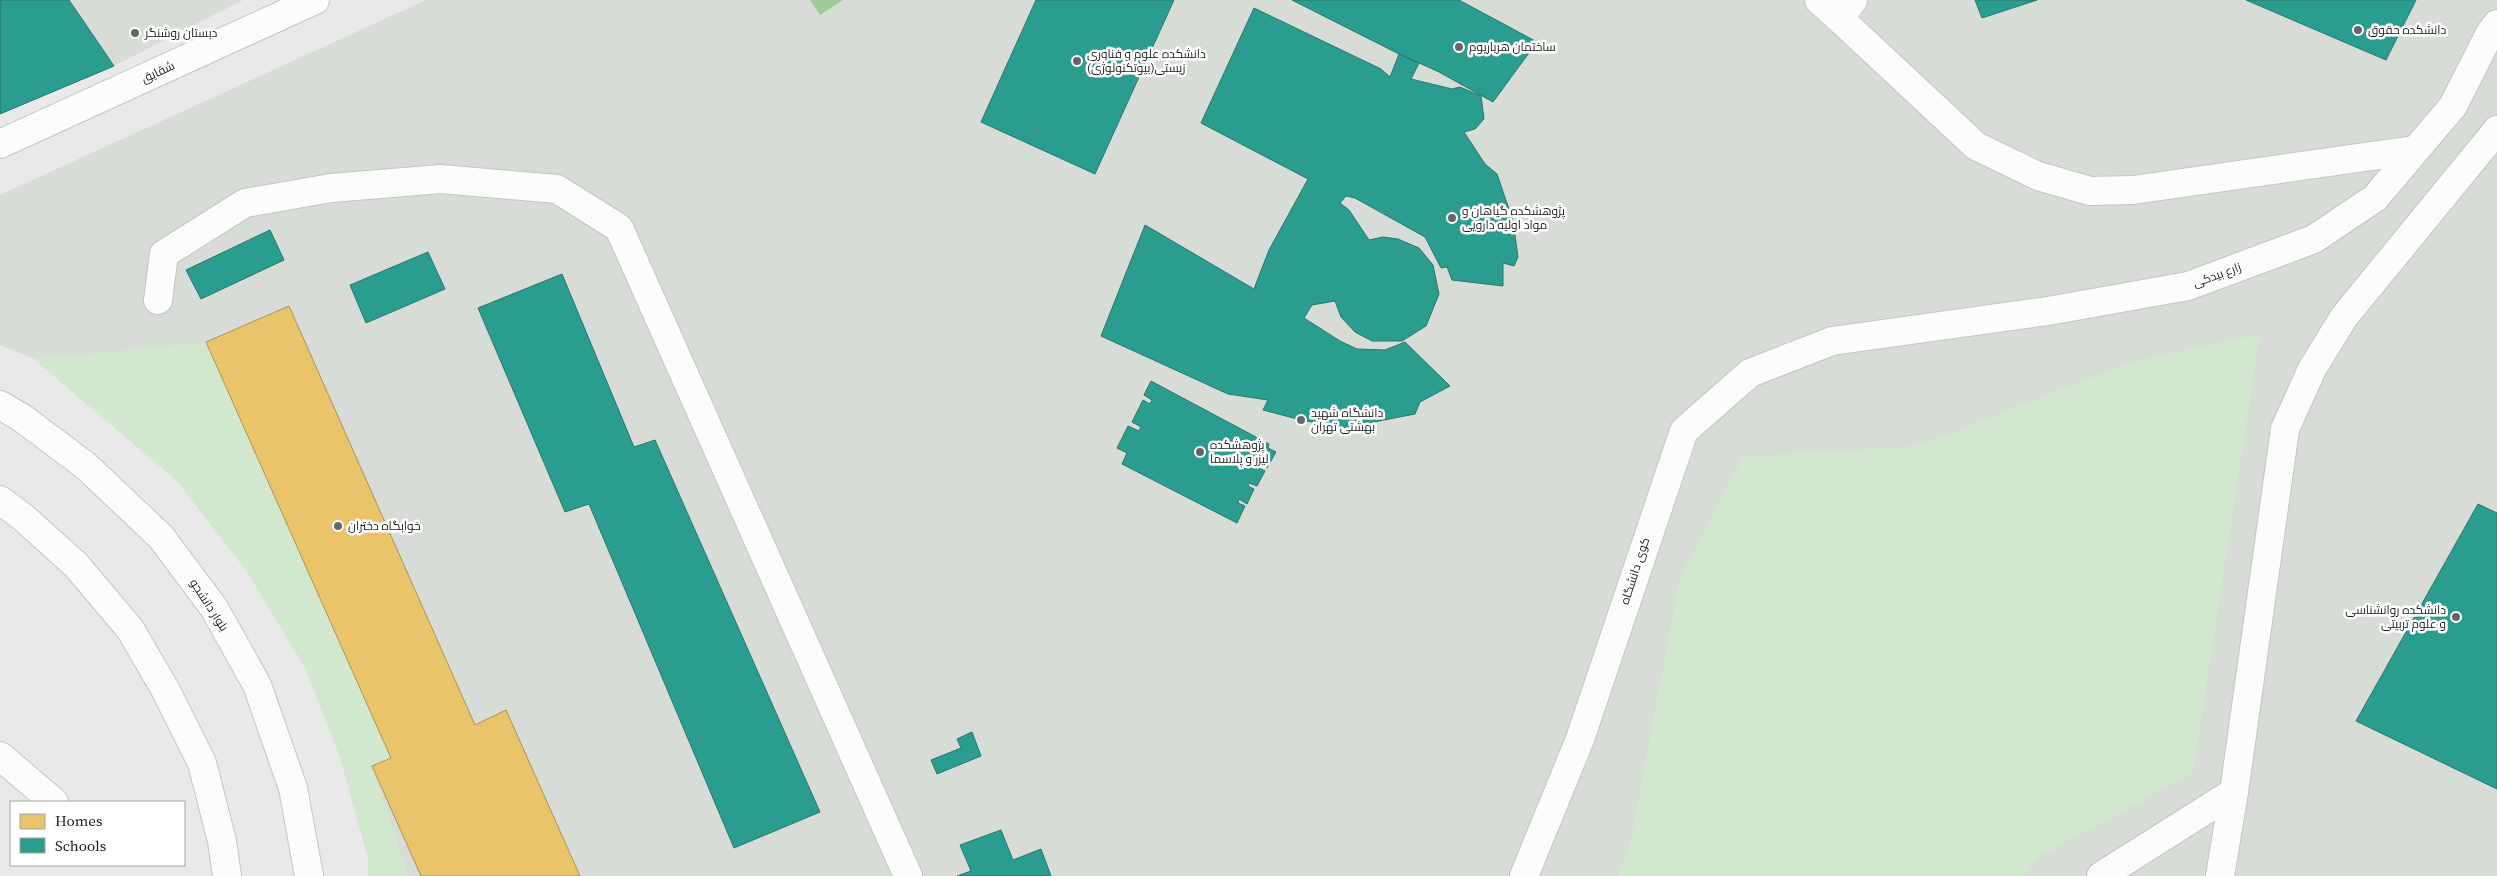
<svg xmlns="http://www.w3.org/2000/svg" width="2497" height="876" font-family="'Source Serif 4',Cairo,serif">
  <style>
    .built { fill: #d7dcd6 }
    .green { fill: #d1e8ce }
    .water { fill: #a1ca9b }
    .homes { fill: #e9c46a; stroke: #ac9253 }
    .schools { fill: #2a9d8f; stroke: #26776d }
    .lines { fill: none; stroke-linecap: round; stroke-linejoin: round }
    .minor-casing { stroke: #c4c5c4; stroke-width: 30 }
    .major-casing { stroke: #c4c5c4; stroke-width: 30 }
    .path { stroke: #d3d3d3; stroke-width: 3; stroke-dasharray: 1 4; stroke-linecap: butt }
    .minor { stroke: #fcfcfc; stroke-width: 28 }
    .major { stroke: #fcfcfc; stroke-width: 28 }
    .poi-dot { fill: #646564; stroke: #fff; stroke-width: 2 }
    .labels { text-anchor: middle; stroke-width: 5; stroke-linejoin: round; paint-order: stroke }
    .poi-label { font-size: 12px; fill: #1d1e1d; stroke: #fff; text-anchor: start }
    .street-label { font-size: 12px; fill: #1d1e1d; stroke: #fff }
  </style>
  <rect width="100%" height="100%" fill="#e8e9e8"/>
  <path class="built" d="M69 0H243L114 66Z
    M426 0H2497V876H368V858L341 760 306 669 246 570 177 481 34 359 0 345V195Z"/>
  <path class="green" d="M2260 334 2193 773 2041 856 2024 876H1617L1630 845 1680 576 1743 457 1918 446 2131 362Z
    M206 342 391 758 372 766 409 876H368V858L341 760 306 669 246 570 177 481 34 359Z"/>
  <path class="water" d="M810 0H843L820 15Z"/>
  <path class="homes" d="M289 306 475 725 506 710 580 876H421L372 766 391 758 206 342Z"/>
  <path class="schools" d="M0 0H69L114 66 0 114Z
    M1036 0H1174L1095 174 981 122Z
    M1292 0H1459L1537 42 1493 102 1439 72 1395 52Z
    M1975 0H2037L1982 18Z
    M2246 0H2416L2386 60Z
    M1254 8 1381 69 1390 77 1399 54 1419 63 1411 79 1452 89 1460 87 1481 96 1484 119 1475 129 1464 132 1485 164 1497 174 1513 221 1518 257 1514 266 1503 263V286L1452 280 1447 267 1441 268 1425 237 1355 198 1346 196 1340 203 1349 210 1369 240 1383 237 1398 239 1419 248 1433 265 1439 294 1426 326 1402 341H1372L1355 332 1341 317 1335 301 1312 305 1304 318 1340 341 1357 349 1385 350 1405 342 1450 386 1420 402 1415 414 1343 428 1301 420 1263 410 1268 400 1228 394 1101 336 1145 225 1254 289 1269 250 1308 179 1201 123Z
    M270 230 284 260 201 299 186 270Z
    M428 252 445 289 366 323 350 285Z
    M562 274 634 447 655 440 820 812 734 848 589 504 565 512 478 308Z
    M1151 381 1269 444 1268 448 1276 452 1267 468 1259 464 1257 467 1265 471 1257 486 1249 483 1248 486 1254 489 1247 504 1239 499 1238 503 1245 506 1237 523 1122 464 1127 453 1117 448 1128 426 1139 431 1141 427 1132 422 1143 400 1150 404 1152 400 1144 395Z
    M2478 504 2497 513V789L2356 721Z
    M972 732 981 756 937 774 931 760 961 748 957 739Z
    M1001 830 1013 860 1041 849 1051 876H957L971 871 960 845Z"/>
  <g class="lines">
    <defs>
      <path id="minor" d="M1819 0 1840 19 1853 0
        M1840 19 1976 146 2038 176 2090 191 2133 190 2414 150
        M0 144 315 0
        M158 300 164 254 245 203 331 188 441 179 557 189 619 228 908 876
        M0 756 54 802
        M2234 792 2285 429 2312 369 2344 317 2497 130
        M1524 876 1580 739 1684 431 1750 373 1832 341 2048 311 2188 286 2314 239 2375 198 2453 106 2489 35 2497 24
        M2101 876 2234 792 2220 876"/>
      <path id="major" d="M0 405 22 418 86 466 161 537 214 608 257 685 293 788 309 876
        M0 500 24 518 76 565 130 629 165 689 202 763 222 841 227 876"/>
    </defs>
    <use href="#minor" class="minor-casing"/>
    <use href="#major" class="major-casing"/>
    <path class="path" d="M1603 0 1646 46 1766 199 1818 312"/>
    <use href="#minor" class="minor"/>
    <use href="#major" class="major"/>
  </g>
  <g class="poi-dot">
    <circle cx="2358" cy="30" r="5"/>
    <circle cx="135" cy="33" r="5"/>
    <circle cx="1459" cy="47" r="5"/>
    <circle cx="1077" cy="61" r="5"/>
    <circle cx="1452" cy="218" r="5"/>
    <circle cx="1301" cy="420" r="5"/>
    <circle cx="1200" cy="452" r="5"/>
    <circle cx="338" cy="526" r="5"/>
    <circle cx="2456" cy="617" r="5"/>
  </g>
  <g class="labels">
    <g class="poi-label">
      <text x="2368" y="34">دانشکده حقوق</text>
      <text x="145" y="37">دبستان روشنگر</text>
      <text x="1469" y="51">ساختمان هرباریوم</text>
      <text x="1087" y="58">دانشکده علوم و فناوری<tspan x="1087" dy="14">زیستی(بیوتکنولوژی)</tspan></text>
      <text x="1462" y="215">پژوهشکده گیاهان و<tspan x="1462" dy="14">مواد اولیه دارویی</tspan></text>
      <text x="1311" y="417">دانشگاه شهید<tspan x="1311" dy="14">بهشتی تهران</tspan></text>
      <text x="1210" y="449">پژوهشکده<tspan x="1210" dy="14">لیزر و پلاسما</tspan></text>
      <text x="348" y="530">خوابگاه دختران</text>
      <text x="2446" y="614" text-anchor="end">دانشکده روانشناسی<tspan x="2446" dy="14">و علوم تربیتی</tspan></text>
    </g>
    <g class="street-label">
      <text transform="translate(158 72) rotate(-25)" y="4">شقایق</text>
      <text transform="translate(2217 275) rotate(-20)" y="4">زارع بیدکی</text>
      <text transform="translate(1635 571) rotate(-72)" y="4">کوی دانشگاه</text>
      <text transform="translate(209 605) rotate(57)" y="4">بلوار دانشجو</text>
    </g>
  </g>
  <rect x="10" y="801" width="175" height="65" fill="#ffffff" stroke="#a5a5a5"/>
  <rect x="20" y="814" width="25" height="15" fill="#e9c46a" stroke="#a5a5a5"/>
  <text x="55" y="826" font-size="15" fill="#1d1e1d">Homes</text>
  <rect x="20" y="838" width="25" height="15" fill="#2a9d8f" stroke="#a5a5a5"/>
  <text x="55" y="851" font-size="15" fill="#1d1e1d">Schools</text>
</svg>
